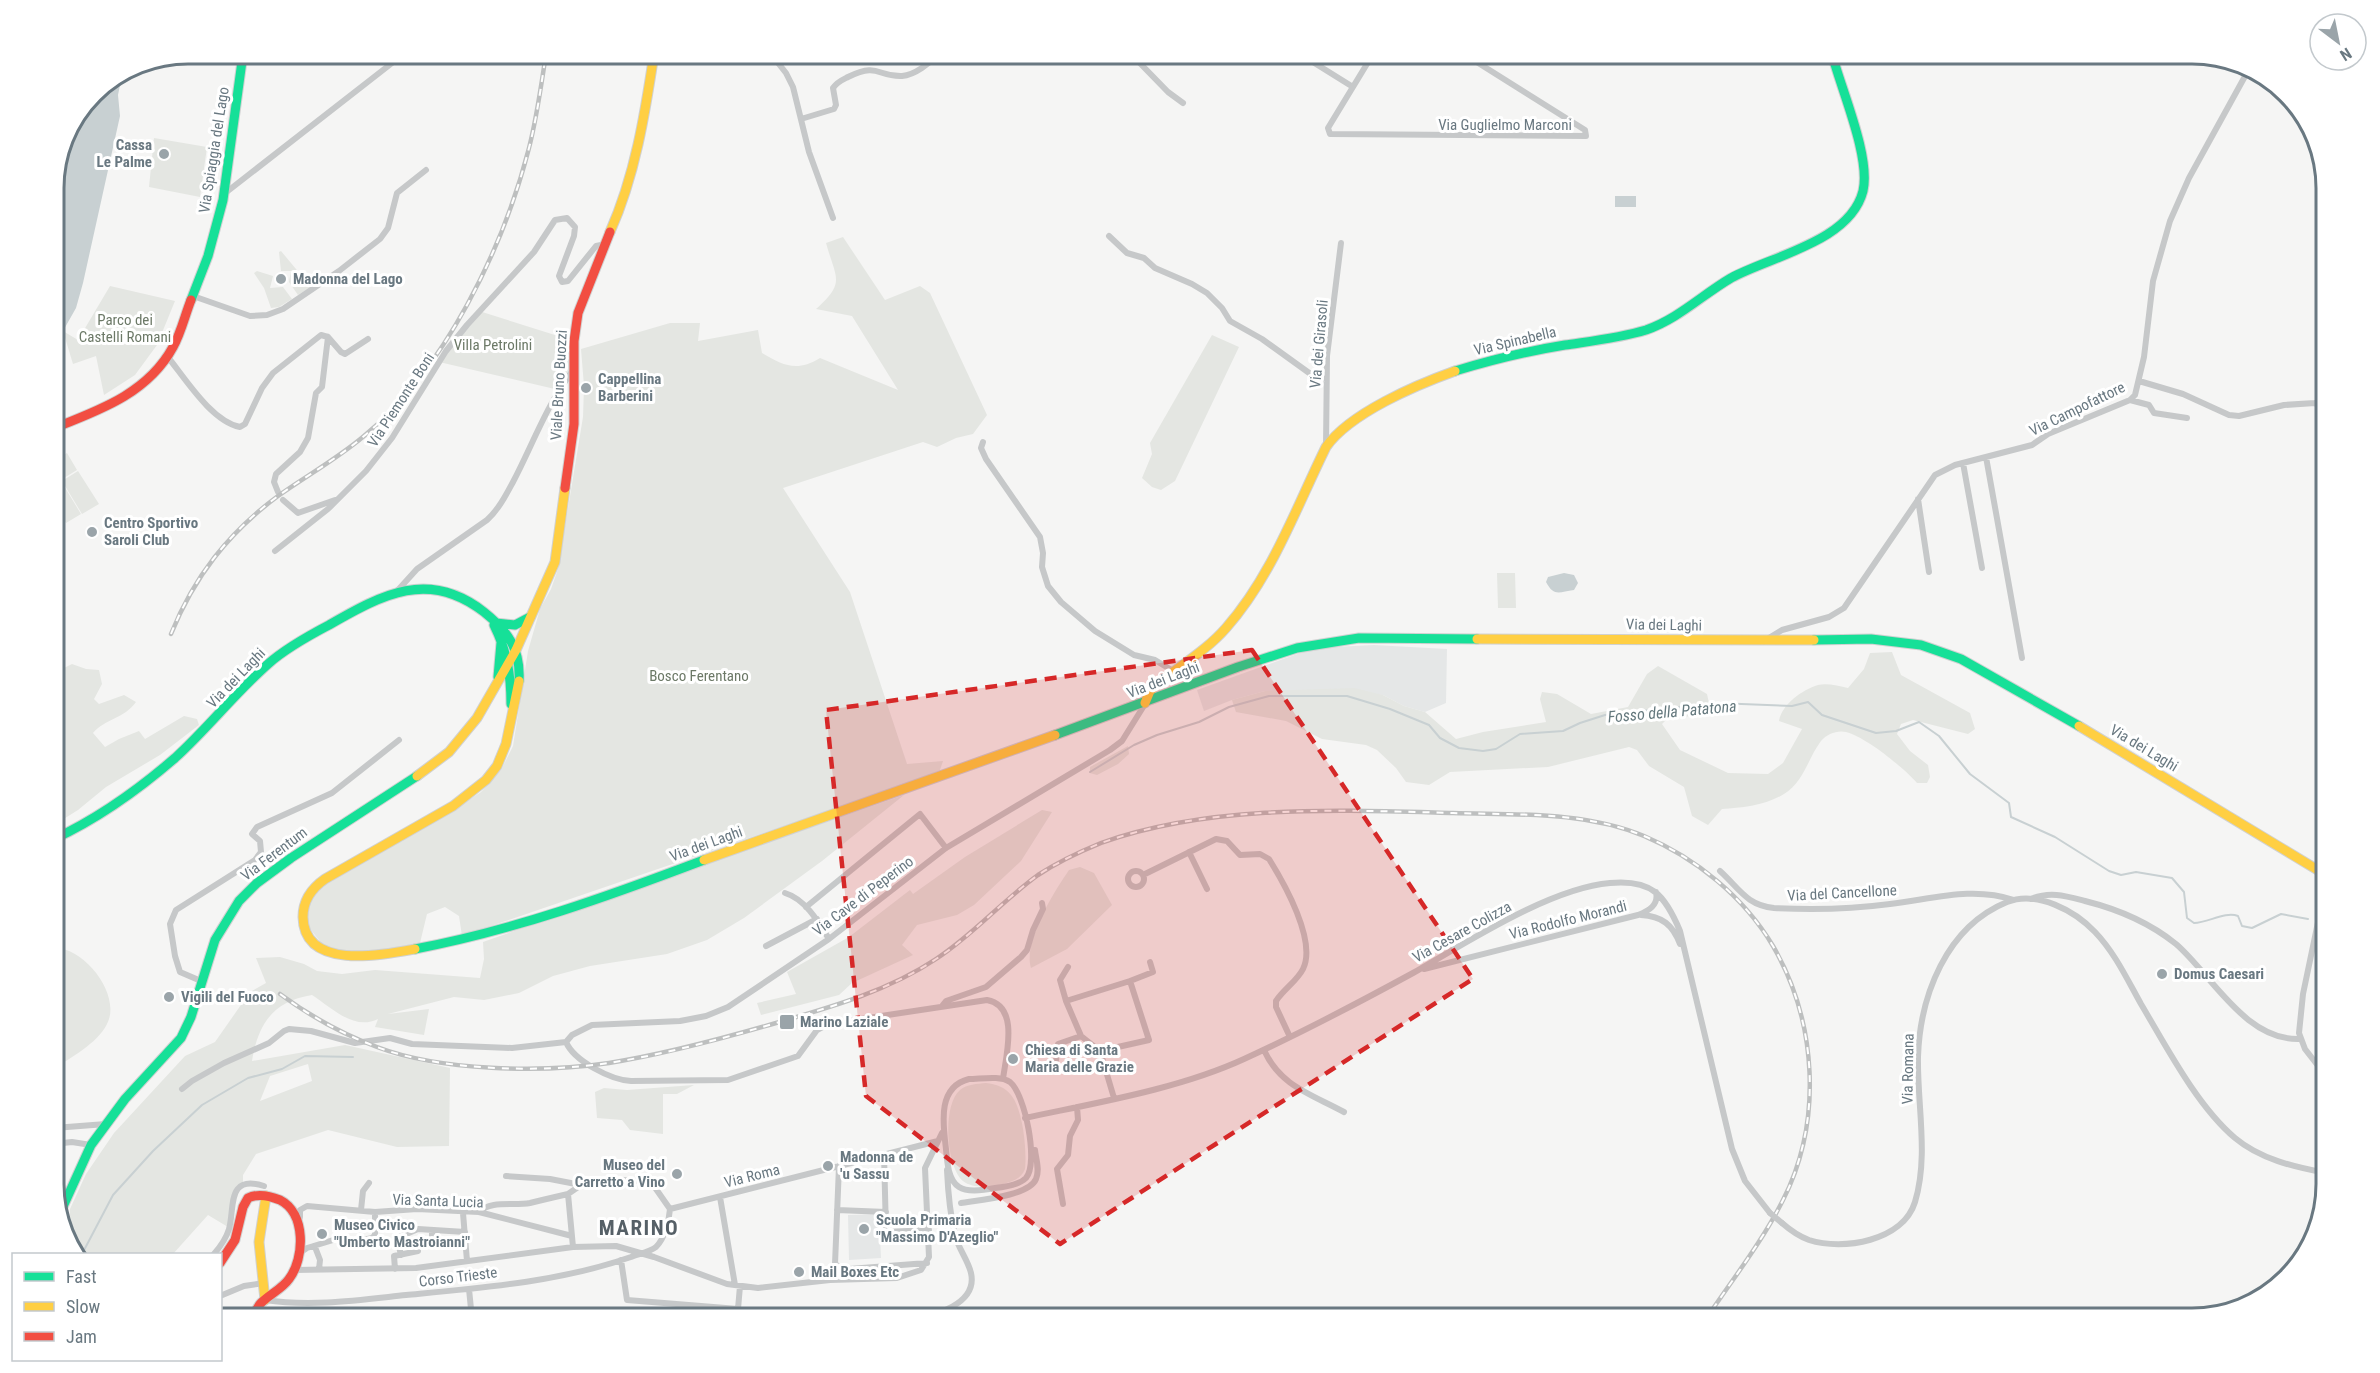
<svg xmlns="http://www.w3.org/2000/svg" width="2380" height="1373" font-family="'Roboto Condensed',sans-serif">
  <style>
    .built { fill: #e5e7e7 }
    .green { fill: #e4e6e2; fill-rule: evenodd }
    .water { fill: #c8d0d2 }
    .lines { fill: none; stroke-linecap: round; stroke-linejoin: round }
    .stream { stroke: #c8d0d2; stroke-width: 2 }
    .fast-casing { stroke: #d0d1d1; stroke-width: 11 }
    .slow-casing { stroke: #d0d1d1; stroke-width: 11 }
    .jam-casing { stroke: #d0d1d1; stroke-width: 11 }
    .street { stroke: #c6c8c9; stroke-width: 6 }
    .fast { stroke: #16e098; stroke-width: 9 }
    .slow { stroke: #ffcf43; stroke-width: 9 }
    .jam { stroke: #f24e42; stroke-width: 9 }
    .rail-casing { stroke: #bdbfbf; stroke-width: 4.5 }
    .rail { stroke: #fff; stroke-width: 2; stroke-dasharray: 7; stroke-linecap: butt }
    .street-bridge { stroke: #c6c8c9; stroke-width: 6 }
    .marked { fill: #d62828; fill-opacity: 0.2; stroke: #d62828; stroke-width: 4.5; stroke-dasharray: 12 8; stroke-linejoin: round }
    .poi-dot { fill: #9aa4a9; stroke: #fff; stroke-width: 2 }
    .labels { text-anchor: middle; stroke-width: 6; stroke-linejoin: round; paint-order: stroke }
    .street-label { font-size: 15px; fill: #697881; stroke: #fff }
    .poi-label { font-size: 15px; font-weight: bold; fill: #697881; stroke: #fff; text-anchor: start }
    .park-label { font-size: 15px; fill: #6c7967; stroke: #fff }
    .water-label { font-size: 16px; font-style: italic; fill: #64787d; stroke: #fff }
    .district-label { font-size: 21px; font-weight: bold; letter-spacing: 1.5px; fill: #566067; stroke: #fff }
    .rim { fill: none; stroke: #697881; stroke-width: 3 }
  </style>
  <rect width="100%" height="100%" fill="#f5f5f4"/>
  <path class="built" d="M1374 645 1447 649 1446 703 1425 712 1404 706 1383 695 1306 691H1265L1232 700 1204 711 1197 690 1314 648Z
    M879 1214 881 1258 849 1260 848 1215Z"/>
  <path class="green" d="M154 138 207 147 200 197 149 187Z
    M843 237 885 300 920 286 930 293 987 415 973 434 956 438 937 447 923 442 783 488 850 592 907 764 943 761 940 770 910 783 462 936 459 916 445 907 427 914 420 943 361 954 326 949 307 925C308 902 309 895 328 881L458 807 481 792 501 770 513 746 528 651 540 609 551 589 558 569 583 417 584 386 581 349 670 323H700L698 341 758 330 762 353C784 366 797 372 820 358L898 390 852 316 816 309C846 282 836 279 826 243Z
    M281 251 311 287 298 295 289 282 291 271H281L279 252Z
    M257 271 273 276 270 288 283 287 292 299 279 307 271 308 264 288 254 273Z
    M110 286 175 301 157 345 135 375 104 395 96 356 73 364 63 331 78 340Z
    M479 311 574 341 575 368 559 390 439 362Z
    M1212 335 1239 347 1175 481 1161 490 1152 487 1142 478 1152 454 1150 443Z
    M67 453 77 470 54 484V461Z
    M78 471 99 504 82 514 62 481Z
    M61 481 81 514 66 523 54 504V485Z
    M1497 573H1515L1516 608H1498Z
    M1892 652 1901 675 1970 713 1975 729 1968 734 1913 720 1901 724 1897 734 1910 751 1928 765 1930 777 1927 783H1917C1904 768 1866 737 1846 732 1837 730 1827 734 1821 741 1808 758 1804 782 1784 794 1767 805 1742 808 1722 809L1708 825 1692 816 1684 787 1649 766 1637 750 1629 747 1548 767 1450 772 1429 785 1406 782 1396 768 1377 750 1366 745 1322 739 1286 721 1236 712 1232 700 1265 691 1354 688 1383 695 1404 706 1425 712 1456 739 1483 732 1546 722 1540 699 1542 692 1557 694 1591 714 1628 707 1647 674 1658 666 1707 694 1710 708 1697 715 1666 720 1662 724 1680 750 1728 773 1768 774 1783 763 1802 729 1779 721C1782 704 1802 690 1818 685 1827 683 1839 686 1848 688L1864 669 1870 653Z
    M72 664 86 669 99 670 102 684 94 699 99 704 124 695 136 702C125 718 105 719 93 733L105 747 119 739 139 731 145 739 184 716 197 719 199 725 160 755 106 787 78 810 54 825V673Z
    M1128 746 1129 754 1118 764 1097 775 1090 773V767Z
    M904 795 822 861 744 918 707 940 667 954 590 966 553 976 519 993 484 1000 454 997 388 1014 429 1009 424 1035 375 1027 378 1019C354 1031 332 1008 312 995 273 1001 258 1024 252 1061L345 1045 450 1068 449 1146 397 1147 328 1130 256 1154 243 1175V1184C227 1196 231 1209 228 1227L208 1215 173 1254H75L66 1227 70 1217V1209L86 1174 114 1133 185 1056 215 1042 250 992 266 983 256 958 280 957 304 964 317 971 342 974 375 970 480 978 484 959 483 942ZM308 1064 312 1081 260 1101 270 1076Z
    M1042 810 1052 812 1021 861 974 905 957 915 917 925 902 945 913 955 852 983 839 995 761 1015 757 1003 796 994 787 972 849 937 910 890 913 894 965 857Z
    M1080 867 1094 873 1112 905 1067 949 1031 968C1023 941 1054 892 1069 870Z
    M54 948C85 947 122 996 107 1024 97 1044 71 1057 54 1069Z
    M986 1083C996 1084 1005 1087 1011 1095 1023 1109 1027 1151 1025 1169 1021 1179 1013 1181 1003 1184 991 1187 973 1189 963 1181 946 1167 942 1105 960 1090 967 1084 977 1084 986 1083Z
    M694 1085 677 1094H663V1134L630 1130 622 1120 597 1118 595 1092 604 1088 627 1090Z"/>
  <path class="water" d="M122 75 118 95 120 116 83 283 76 308 63 331 61 333 54 332V180L64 137 94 93Z
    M1615 196H1636V207H1615Z
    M1564 573 1574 575 1578 583 1574 590C1559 592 1554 597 1546 582L1548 577Z"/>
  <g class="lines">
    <path class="stream" d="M1090 772 1134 745 1157 735 1199 722 1229 707 1269 696H1347L1390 709 1429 725 1440 738 1459 748 1483 751 1496 749 1520 734 1563 731 1580 723 1605 715 1716 703 1792 706 1808 702 1822 715 1876 733 1896 731 1919 722 1939 736 1970 774 2009 803 2011 817 2055 837 2109 871 2121 875 2136 872 2172 878 2184 892 2187 918 2194 923C2208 923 2225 911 2238 916L2242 926 2252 928 2281 914 2308 919
      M82 1254 113 1195 153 1151 202 1105 248 1078 282 1069 305 1056 353 1057"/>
    <defs>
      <path id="fast" d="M191 300 208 256 223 200 243 54
        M1455 371C1491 360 1528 351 1565 345 1592 341 1620 338 1646 330 1678 319 1702 295 1731 278 1771 256 1850 242 1863 191 1871 157 1841 89 1832 54
        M496 623 515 625 530 617
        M494 625C507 651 511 675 511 704
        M1814 640 1871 639 1921 645 1961 659 2079 726
        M498 677 501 643
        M1055 735 1238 667 1297 648 1359 638 1477 639
        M54 839C99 818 138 790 175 758 208 728 235 693 268 664 286 648 308 636 329 625 383 594 429 569 484 612 508 631 521 650 519 681
        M415 949C515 930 609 896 704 860
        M61 1211 91 1145 125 1099 181 1038 191 1017 215 940 239 901 257 883 291 858 417 776"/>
      <path id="slow" d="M610 232C635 176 645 114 654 54
        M1477 639 1814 640
        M1145 703 1150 691 1155 686C1178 667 1206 651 1226 628 1272 576 1296 508 1326 447 1350 413 1416 385 1455 371
        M2079 726 2326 875
        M417 776 449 752 477 718 516 650 555 562 565 488
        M704 860 1055 735
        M415 949C383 955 304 971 303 917 303 900 312 888 325 879L453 806 486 780 497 766 506 744 519 681
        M265 1300 259 1242 266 1196"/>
      <path id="jam" d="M54 428C100 410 148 393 173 347 181 333 185 315 191 300
        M565 488 574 424V341L578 313 610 232
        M220 1263 235 1240 243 1207 248 1198C258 1193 270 1196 280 1200 306 1213 305 1258 289 1279 282 1289 270 1294 261 1303 257 1307 255 1314 252 1319"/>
    </defs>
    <use href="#fast" class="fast-casing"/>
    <use href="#slow" class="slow-casing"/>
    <use href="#jam" class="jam-casing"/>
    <path class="street" d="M771 54 786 73 793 87 809 152 833 218
      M1131 54 1168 92 1183 103
      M1300 54 1353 87
      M1373 54 1328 128 1330 134 1586 136 1585 130 1464 54
      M801 119 834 109 836 105 833 88C837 82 842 80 848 77 879 62 877 77 902 76 915 75 930 63 938 54
      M224 194 401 56
      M1109 236 1127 253 1144 258 1155 268 1192 284 1207 293 1222 308 1230 321 1262 339 1312 375 1326 379
      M193 296 250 316 267 315 283 309 339 271 380 239 388 228 397 193 426 170
      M328 337 341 352 345 354 368 339
      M167 356C185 378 211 421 240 427L245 424 262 388 273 373 321 335 328 337 322 387 316 393 308 438 300 452 276 474 274 482 278 492
      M2139 381 2183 394 2229 415 2239 416 2284 405 2315 403 2326 411
      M2130 400 2149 405 2154 413 2187 418
      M2315 403 2326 401
      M983 442 981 448 986 459 1040 537 1043 553 1042 567 1048 586 1061 602 1095 631 1134 655 1155 660 1173 671
      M1326 446 1327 356 1341 243
      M1986 457 2022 658
      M1963 463 1982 568
      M1918 499 1929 572
      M283 500 298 513 335 500
      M275 551 328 509 366 471 392 438 446 351 467 325 534 252 555 220 567 218 575 227 574 236 559 276 562 282 568 281 596 246 606 244
      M398 590 417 569 487 520C499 509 506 495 513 482 533 444 548 401 575 368
      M1764 641 1782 630 1829 617 1844 608 1935 475 1955 465 2032 445 2048 434 2130 400 2135 395 2144 357 2153 281 2170 221 2189 178 2249 69
      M1189 852 1207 889
      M1128 879a8 8 0 1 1 16 0a8 8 0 1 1-16 0Z
      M1720 871C1739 888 1746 905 1774 908 1812 910 1852 909 1890 904 1933 899 1972 886 2014 900
      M2320 872 2322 903 2303 994 2299 1033 2305 1049 2326 1076
      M1143 875 1216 839 1227 841 1240 855 1260 854 1269 859C1284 883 1317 941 1303 969 1297 981 1284 989 1276 1001V1007L1290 1037
      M785 893C805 899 818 921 829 939
      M2031 899C2050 891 2066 896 2085 901 2117 909 2150 923 2176 944 2211 974 2245 1041 2300 1039
      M806 907 920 814 946 848
      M1641 915C1662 916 1673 925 1680 944
      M766 946 817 919
      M1424 969 1638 915C1649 911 1659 905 1656 892
      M201 981 180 972 175 956 170 924 176 910 255 860 261 852 260 841 252 834 257 827 332 793 399 740
      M1130 981 1153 972 1150 962
      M1066 1001 1060 980 1068 967
      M942 1006 946 1001 986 987 1021 957 1027 950 1033 930 1043 909 1042 903
      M1264 1050C1280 1086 1311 1094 1344 1112
      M1100 1051 1149 1040 1130 981 1066 1001 1081 1036 1100 1051 1114 1098
      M1055 1069 1058 1044 1081 1036
      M1084 1069 1103 1064
      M969 1079C981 1079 1000 1075 1010 1082 1025 1094 1039 1163 1026 1178 1019 1185 1005 1187 995 1188 985 1190 968 1193 959 1187 948 1180 947 1161 946 1149 943 1124 937 1087 969 1079Z
      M1003 1079C1006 1055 1020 1006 987 1000L828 1024 817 1030 798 1056 728 1080 631 1081C611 1080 574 1061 566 1042L572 1035 592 1025 680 1021 706 1016 728 1007 829 939 946 848 1110 750 1122 741 1145 704
      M182 1089 192 1081 224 1063 269 1043 284 1031 289 1029 311 1031 355 1043 390 1038 412 1044 512 1048 566 1042
      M1025 1118C1095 1103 1179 1089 1244 1059 1301 1033 1358 1003 1413 973 1466 943 1550 888 1610 883 1652 879 1665 895 1680 931L1732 1149 1745 1181 1770 1213
      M54 1128 106 1124
      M54 1144 72 1142 91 1145
      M884 1154 886 1232 929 1230
      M506 1176 550 1179 581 1185
      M720 1197 735 1285
      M961 1203C979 1200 1029 1196 1036 1179 1040 1170 1036 1159 1035 1150
      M1063 1204 1057 1169 1068 1155 1070 1136 1078 1120 1077 1107
      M670 1209 938 1141
      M361 1210 363 1191 369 1183
      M837 1210 886 1212
      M479 1212C490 1200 515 1206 530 1203 542 1200 555 1197 568 1194
      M463 1213 467 1261
      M300 1217V1210L307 1206 375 1212 417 1209 479 1212 572 1236
      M1782 1223C1790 1230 1798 1236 1809 1240 1843 1251 1903 1241 1915 1202 1929 1156 1917 1104 1918 1057 1920 996 1946 927 2007 902 2037 890 2075 911 2095 932 2115 953 2127 979 2141 1004 2166 1046 2197 1106 2235 1138 2260 1159 2294 1167 2326 1173
      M315 1247 320 1260 319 1269
      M573 1247 568 1194 581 1185 619 1180 648 1181 656 1189 670 1209
      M214 1254C220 1247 226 1239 229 1229 235 1208 226 1174 264 1186
      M298 1254 307 1248 343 1237 346 1244 372 1238 375 1235V1212
      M401 1255 397 1238 418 1229 465 1232
      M621 1260 627 1300 738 1309 740 1286
      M835 1264 842 1268 849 1269 927 1263
      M395 1269 394 1256 418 1251 416 1244 432 1242V1230
      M294 1270 416 1268 573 1247 616 1246 654 1257 727 1284 758 1288 830 1280 897 1278 921 1270 929 1257 925 1168 942 1133
      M830 1280 835 1264 839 1166
      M469 1289 472 1319
      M220 1296 244 1286 264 1283
      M265 1300C312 1307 359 1300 406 1295 481 1288 559 1282 631 1257 638 1254 650 1252 656 1247 665 1238 669 1221 670 1209
      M642 1319H651
      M912 1319C934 1316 978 1304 971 1273 968 1260 958 1248 955 1235 950 1214 948 1192 947 1170"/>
    <use href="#fast" class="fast"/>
    <use href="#slow" class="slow"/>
    <use href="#jam" class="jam"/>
    <defs>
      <path id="rail" d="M171 634C194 577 228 533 278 496 306 476 337 459 364 436 445 369 503 249 529 148 537 117 541 86 546 54
        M280 994C310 1016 342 1034 377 1047 440 1071 542 1073 609 1063 666 1054 721 1039 776 1023 831 1007 888 991 936 959 973 935 1002 901 1038 875 1058 862 1079 852 1101 843 1210 804 1339 810 1453 813 1517 815 1584 811 1644 836 1696 858 1744 897 1773 946 1817 1022 1823 1121 1783 1200 1762 1242 1732 1280 1706 1319"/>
    </defs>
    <use href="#rail" class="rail-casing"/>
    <use href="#rail" class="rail"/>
    <path class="street-bridge" d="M1770 1213 1782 1223"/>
  </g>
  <path class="marked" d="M1252 650 1473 979 1060 1244 866 1096 826 710Z"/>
  <g class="poi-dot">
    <circle cx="164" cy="154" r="6"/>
    <circle cx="281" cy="279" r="6"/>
    <circle cx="586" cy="388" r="6"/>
    <circle cx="92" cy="532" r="6"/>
    <circle cx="2162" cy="974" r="6"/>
    <circle cx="169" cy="997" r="6"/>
    <rect x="779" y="1014" width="16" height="16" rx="3"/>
    <circle cx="1013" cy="1059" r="6"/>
    <circle cx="828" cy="1166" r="6"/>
    <circle cx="677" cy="1174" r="6"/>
    <circle cx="864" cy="1229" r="6"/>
    <circle cx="322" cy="1234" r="6"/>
    <circle cx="799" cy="1272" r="6"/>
  </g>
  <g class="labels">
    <g class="street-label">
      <text x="1505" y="130">Via Guglielmo Marconi</text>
      <text transform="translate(214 150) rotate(-81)" y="5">Via Spiaggia del Lago</text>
      <text transform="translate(1515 341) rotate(-13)" y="5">Via Spinabella</text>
      <text transform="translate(1319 344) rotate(-85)" y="5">Via dei Girasoli</text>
      <text transform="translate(559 385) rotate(-87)" y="5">Viale Bruno Buozzi</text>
      <text transform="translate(401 400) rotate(-57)" y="5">Via Piemonte Boni</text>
      <text transform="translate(2077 409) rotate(-26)" y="5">Via Campofattore</text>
      <text transform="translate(1664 625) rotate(1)" y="5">Via dei Laghi</text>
      <text transform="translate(236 678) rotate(-46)" y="5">Via dei Laghi</text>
      <text transform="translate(1163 680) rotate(-21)" y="5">Via dei Laghi</text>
      <text transform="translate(2144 748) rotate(31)" y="5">Via dei Laghi</text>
      <text transform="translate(706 844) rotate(-20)" y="5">Via dei Laghi</text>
      <text transform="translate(274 854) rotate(-37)" y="5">Via Ferentum</text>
      <text transform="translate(1842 893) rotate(-3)" y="5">Via del Cancellone</text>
      <text transform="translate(863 896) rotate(-37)" y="5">Via Cave di Peperino</text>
      <text transform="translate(1568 920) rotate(-14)" y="5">Via Rodolfo Morandi</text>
      <text transform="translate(1462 932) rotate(-29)" y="5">Via Cesare Colizza</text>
      <text transform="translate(1908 1069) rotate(-89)" y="5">Via Romana</text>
      <text transform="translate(752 1176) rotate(-14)" y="5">Via Roma</text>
      <text transform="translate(438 1201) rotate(2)" y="5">Via Santa Lucia</text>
      <text transform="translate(458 1277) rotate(-7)" y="5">Corso Trieste</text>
    </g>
    <g class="poi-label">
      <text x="152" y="150" text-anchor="end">Cassa<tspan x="152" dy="17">Le Palme</tspan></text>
      <text x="293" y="284">Madonna del Lago</text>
      <text x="598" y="384">Cappellina<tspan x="598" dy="17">Barberini</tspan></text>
      <text x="104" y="528">Centro Sportivo<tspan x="104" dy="17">Saroli Club</tspan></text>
      <text x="2174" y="979">Domus Caesari</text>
      <text x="181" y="1002">Vigili del Fuoco</text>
      <text x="800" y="1027">Marino Laziale</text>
      <text x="1025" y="1055">Chiesa di Santa<tspan x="1025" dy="17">Maria delle Grazie</tspan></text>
      <text x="840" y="1162">Madonna de<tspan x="840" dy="17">'u Sassu</tspan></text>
      <text x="665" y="1170" text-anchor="end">Museo del<tspan x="665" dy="17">Carretto a Vino</tspan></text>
      <text x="876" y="1225">Scuola Primaria<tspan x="876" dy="17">"Massimo D'Azeglio"</tspan></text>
      <text x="334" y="1230">Museo Civico<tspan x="334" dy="17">"Umberto Mastroianni"</tspan></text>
      <text x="811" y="1277">Mail Boxes Etc</text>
    </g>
    <g class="park-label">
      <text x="125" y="325">Parco dei<tspan x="125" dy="17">Castelli Romani</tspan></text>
      <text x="493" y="350">Villa Petrolini</text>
      <text x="699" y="681">Bosco Ferentano</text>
    </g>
    <g class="water-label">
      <text transform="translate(1672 711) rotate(-5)" y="6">Fosso della Patatona</text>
    </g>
    <g class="district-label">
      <text x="639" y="1235">MARINO</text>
    </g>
  </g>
  <path d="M0 0H2380V1373H0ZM188 64H2192A124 124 0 0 1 2316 188V1184A124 124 0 0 1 2192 1308H188A124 124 0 0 1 64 1184V188A124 124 0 0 1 188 64Z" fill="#fff" fill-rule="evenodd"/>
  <path class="rim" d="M188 64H2192A124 124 0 0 1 2316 188V1184A124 124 0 0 1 2192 1308H188A124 124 0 0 1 64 1184V188A124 124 0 0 1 188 64Z"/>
  <rect x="12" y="1253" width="210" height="108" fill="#ffffff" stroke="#c3c9cd" stroke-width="1.5"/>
  <rect x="24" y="1272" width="30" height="9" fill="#16e098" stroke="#c3c9cd" stroke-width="1.5"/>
  <text x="66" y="1283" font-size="18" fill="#697881">Fast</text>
  <rect x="24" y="1302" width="30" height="9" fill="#ffcf43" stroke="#c3c9cd" stroke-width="1.5"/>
  <text x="66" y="1313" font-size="18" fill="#697881">Slow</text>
  <rect x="24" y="1332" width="30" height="9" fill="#f24e42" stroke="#c3c9cd" stroke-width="1.5"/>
  <text x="66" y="1343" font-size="18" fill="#697881">Jam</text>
  <g transform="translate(2338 42) rotate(148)"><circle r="28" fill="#ffffff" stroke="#c3c9cd" stroke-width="1.5"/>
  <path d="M0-4.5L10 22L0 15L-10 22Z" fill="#9aa4a9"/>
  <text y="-9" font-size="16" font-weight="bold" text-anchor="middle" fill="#697881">N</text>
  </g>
</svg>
